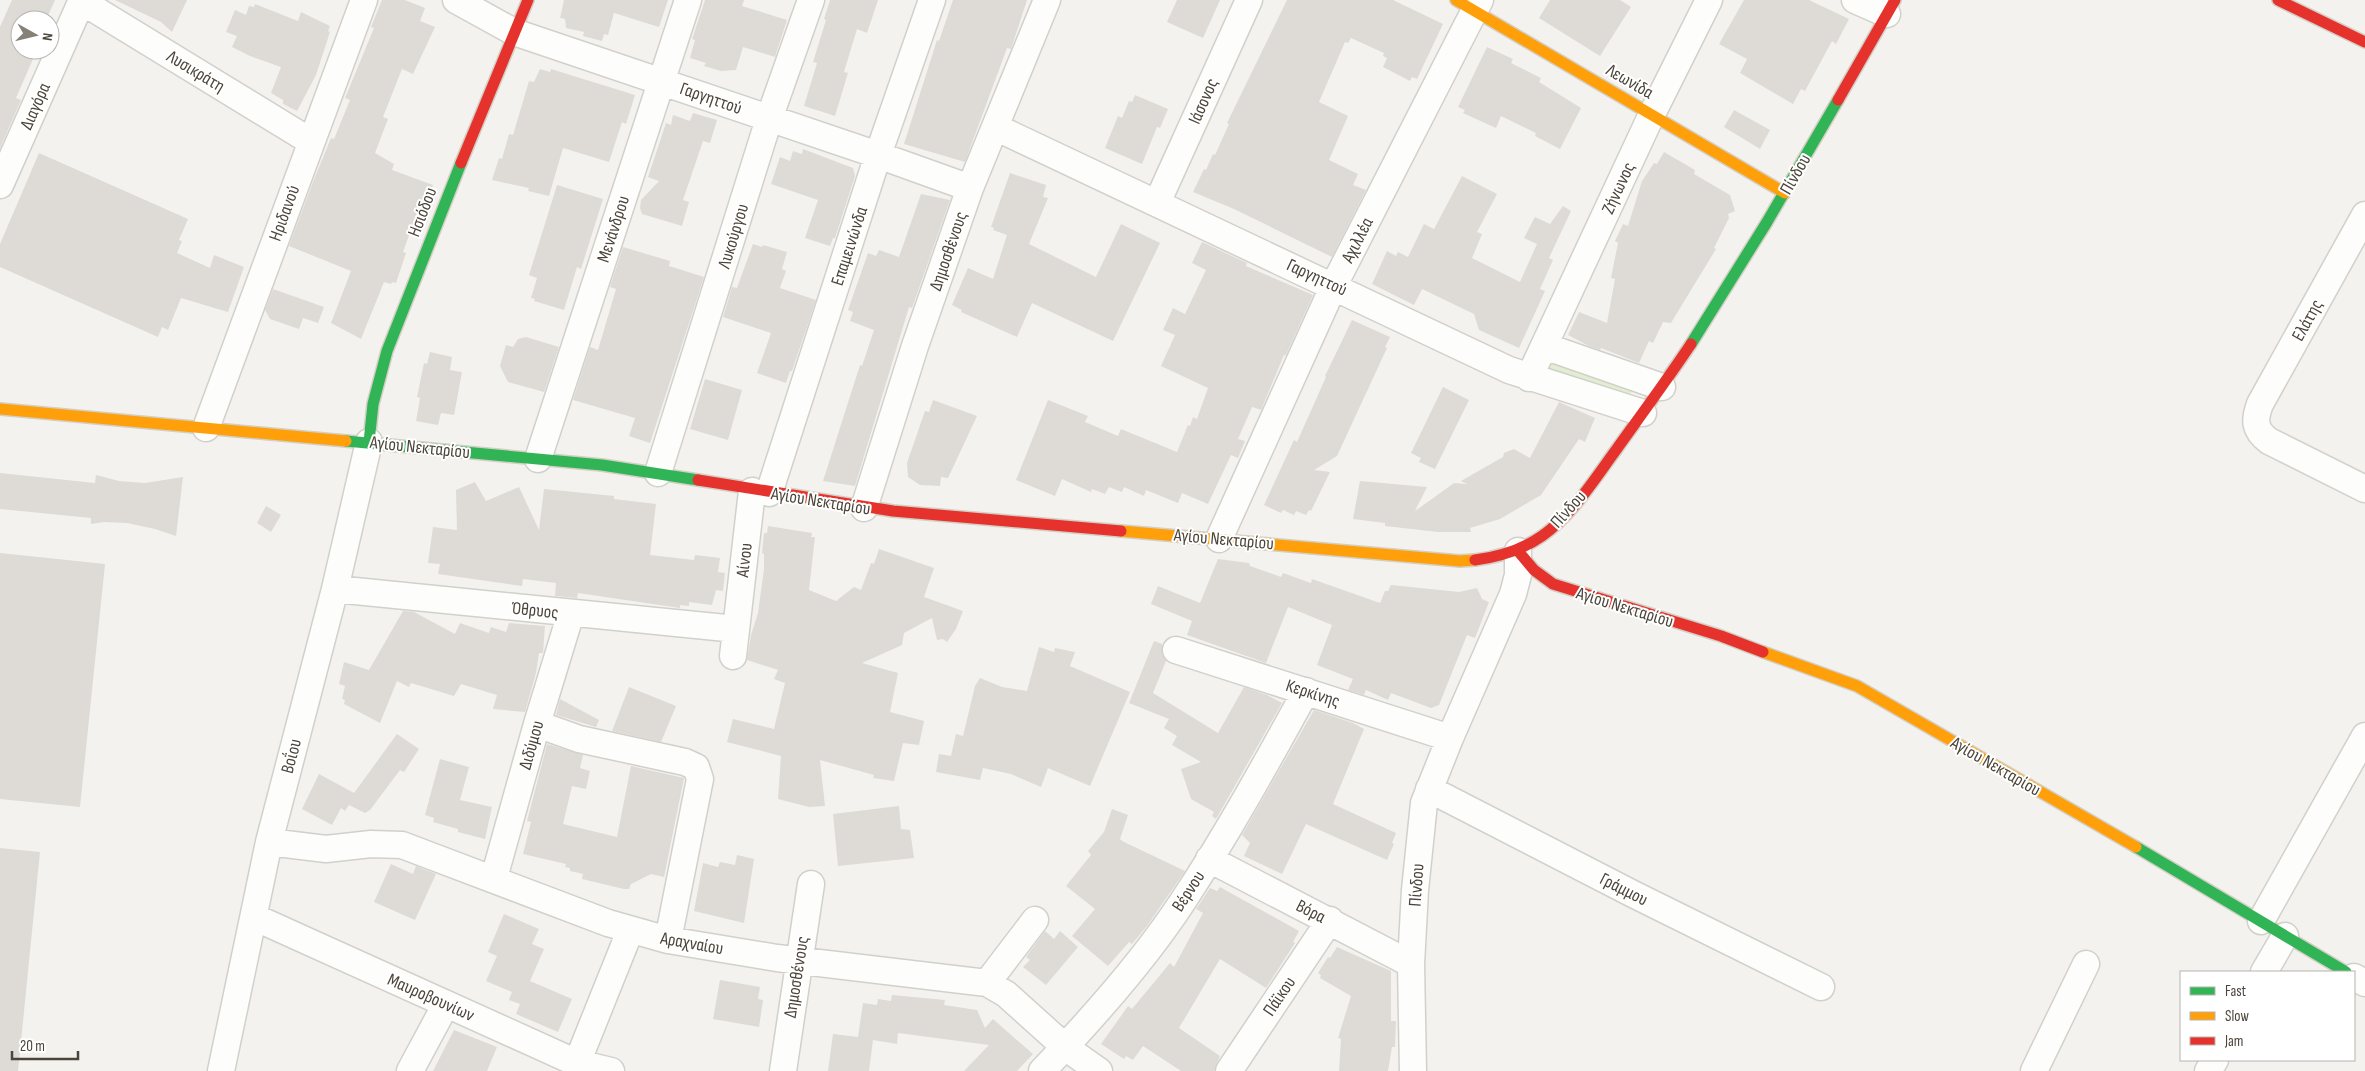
<svg xmlns="http://www.w3.org/2000/svg" width="2365" height="1071" font-family="'Sofia Sans Condensed',sans-serif">
  <style>
    .green { fill: #e1eecf }
    .building { fill: #dedbd6 }
    .lines { fill: none; stroke-linecap: round; stroke-linejoin: round }
    .street-casing { stroke: #d2d0cb; stroke-width: 29 }
    .fast-casing { stroke: #d3cfc5; stroke-width: 14 }
    .slow-casing { stroke: #d3cfc5; stroke-width: 14 }
    .jam-casing { stroke: #d3cfc5; stroke-width: 14 }
    .street { stroke: #fdfdfc; stroke-width: 26 }
    .fast { stroke: #30b455; stroke-width: 11 }
    .slow { stroke: #ff9f0a; stroke-width: 11 }
    .jam { stroke: #e5322d; stroke-width: 11 }
    .labels { text-anchor: middle; stroke-width: 4; stroke-linejoin: round; paint-order: stroke }
    .street-label { font-size: 18px; fill: #4b4439; stroke: #fff }
  </style>
  <rect width="100%" height="100%" fill="#f4f2ee"/>
  <path class="green" d="M1552 355 1636 384 1627 399 1544 371Z"/>
  <path class="building" d="M12 0H55L46 20H20V50H37L16 98 21 100 0 148V27Z
    M115 0H187L172 32 161 22Z
    M382 0H405L425 8 420 21 435 27 413 74 402 69 383 117 388 119 375 153 394 164 392 170 433 185 423 212 418 210 403 252 406 253 396 283 392 282 391 284 384 282 361 339 331 323 351 271 289 246 313 182 331 138 334 139 350 100 345 98 374 28 371 27Z
    M564 0H668L659 27 614 13 608 35 604 34 602 41 583 36 584 32 566 28 565 19 560 18Z
    M705 0H744L742 6 787 20 775 57 743 47 736 70 721 71 704 66 706 63 690 58 695 40 692 39Z
    M830 0H878L867 33 857 29 844 72 848 73 835 116 804 106 817 63 813 62 826 20 824 19Z
    M953 0H1027L1011 49 1007 48 965 162 904 144 937 40 939 41Z
    M1177 0H1220L1203 38 1167 22Z
    M1287 0H1393L1443 24 1417 79 1412 77 1410 81 1383 67 1387 58 1383 56 1384 53 1351 38 1348 43 1345 42 1319 102 1348 116 1329 160 1358 174 1353 185 1366 190 1332 257 1234 209 1193 192 1204 169 1206 170 1213 154 1215 155 1229 124 1227 123Z
    M1550 0H1620L1631 7 1600 56 1539 18Z
    M1744 0H1809L1849 19 1836 44 1832 41 1805 91 1801 89 1793 104 1740 73 1747 59 1719 44Z
    M255 4 298 21 301 12 330 26 328 31 330 32 316 75 297 111 283 104V100L271 93 281 67 250 56 232 47 237 36 226 32 235 10 246 15 249 6 254 7Z
    M1487 47 1513 59 1511 63 1541 78 1539 82 1581 108 1560 149 1535 136 1536 133 1501 116 1496 128 1463 113 1465 110 1458 107Z
    M540 69 550 72 551 69 635 95 626 124 622 122 609 162 563 148 549 196 528 191 529 188 492 180 499 158 502 159 509 134 513 135 529 81 534 82Z
    M1135 95 1168 109 1160 128 1157 127 1142 164 1105 148 1118 116 1122 118 1129 101 1132 102Z
    M1734 110 1770 130 1760 149 1724 127Z
    M693 113 717 120 710 143 703 141 683 200 689 202 682 226 642 214 640 208 641 200 659 181 648 177 666 123 671 125 673 115 690 121Z
    M803 149 853 168 855 176 835 238H833L830 246 805 238 818 200 771 184 780 157 790 161 793 151 802 154Z
    M1664 152 1695 170 1694 174 1730 195 1735 211 1728 214 1729 218 1714 248 1716 249 1671 323 1663 322 1653 343 1649 341 1639 363 1601 348 1600 350 1589 346 1568 335 1579 312 1607 323 1615 279 1611 278 1618 243 1615 241 1623 224 1628 226 1642 181 1654 163 1657 164Z
    M39 153 188 219 179 240 182 241 177 253 210 268 214 255 244 267 228 312 181 298 168 330 162 327 158 337 0 267V244Z
    M1010 173 1046 185 1043 197 1048 198 1029 244 1096 277 1121 224 1160 243 1113 341 1032 303 1017 337 961 312 962 310 952 305 968 268 993 279 1007 235 993 230 994 228 991 227Z
    M1462 176 1497 194 1477 232 1482 234 1472 258 1520 282 1537 244 1524 238 1535 217 1550 224 1563 206 1571 211 1549 258 1553 260 1540 289 1545 291 1519 348 1479 330 1474 314 1422 289 1414 305 1372 284 1387 251 1396 256 1398 252 1408 257 1424 224 1434 229Z
    M557 185 603 199 581 269 577 267 564 310 534 301 535 299 531 298 537 278 529 275Z
    M921 194 950 200 912 308 909 307 855 486 823 481 860 365 862 366 874 330 850 321 853 312 848 310 868 253 876 256 879 250 899 257Z
    M1202 242 1247 263 1246 266 1313 295 1286 355H1284L1261 410 1252 407 1238 439 1245 441 1238 458 1231 455 1208 504 1182 493 1178 503 1146 490 1144 496 1124 487 1122 492 1109 487 1105 494 1092 489 1091 492 1062 479 1055 496 1016 480 1048 400 1088 416 1085 422 1118 436 1121 429 1177 452 1188 425 1190 426 1193 417 1197 419 1208 388 1161 366 1175 335 1163 330 1173 308 1185 314 1206 270 1192 263Z
    M753 244 762 247 763 245 787 252 782 269 786 271 780 288 816 300 792 371H790L786 383 757 373 771 333 723 317 732 287 737 288Z
    M623 247 670 261 669 266 704 277 650 443 629 436 635 418 573 400 590 347 598 350 616 289 610 287Z
    M273 289 324 307 318 323 303 318 299 329 270 319 265 310Z
    M1352 320 1390 337 1385 347 1387 348 1337 456 1314 470 1330 472 1311 511 1309 510 1306 515 1296 511 1294 515 1283 510 1281 513 1264 505 1294 440 1297 442 1326 377 1325 376Z
    M526 337 559 347 544 392 508 382 500 366 506 345 513 347 518 339Z
    M430 352 452 357 450 370 462 372 454 415 441 413 438 425 416 421 420 398 417 397 424 363 427 364Z
    M705 379 742 390 728 440 690 429Z
    M1443 387 1469 400 1435 469 1419 462 1421 458 1411 453Z
    M933 400 977 416 948 478 941 477 940 486 920 485 908 477 907 463 925 411 929 412Z
    M1559 402 1595 418 1585 442 1579 439 1541 495 1500 519 1470 528 1471 532H1438L1385 526V523L1353 519 1360 481 1427 487 1415 511 1454 483 1467 484 1461 481 1503 457 1504 453 1514 449 1530 458Z
    M0 473 95 483 96 475 119 481 145 483 183 477 176 536 155 529 127 523 104 522 91 524V518L0 509Z
    M475 482 486 501 519 487 539 530 544 489 614 496V499L656 504 650 555 694 560 695 555 720 558 718 572 725 573 723 591 716 590 712 605 689 602V606L680 605V608L578 593 577 598 555 596 556 583 523 579 522 586 438 574 440 564 428 563 433 527 457 530 456 490Z
    M266 506 281 515 271 532 257 523Z
    M768 526 812 533 811 537H815L809 590 836 601 854 587 861 590 871 563 874 564 879 549 934 568 924 597 963 611 956 629 947 642 943 639 937 640 932 618 904 633 902 645 862 663 898 673 890 712 924 721 919 745 903 743 894 781 873 778 874 775 820 760 825 806 809 807 778 799 781 756 727 742 733 719 774 729 785 683 774 679 778 670 747 660 751 635 758 613 764 569V554L762 553 764 533H767Z
    M0 553 105 564 80 807 0 799Z
    M1218 559 1249 563 1250 566 1281 577 1283 573 1311 583 1312 579 1380 603 1385 591H1388L1391 585 1459 592 1477 588 1482 599 1489 602 1475 638 1467 635 1439 705 1431 708 1391 693 1388 700 1366 690 1364 695 1348 690 1353 679 1317 665 1332 625 1288 607 1266 663 1187 635 1192 621 1151 604 1158 586 1200 603Z
    M403 611 414 612 455 634 460 623 489 633 491 627 506 632 509 623 545 626 543 653H539L536 673 525 712 493 709 497 695 461 684 454 696 411 683 409 687 397 681 380 723 344 704 345 700 342 699 345 686 339 684 344 662 369 670Z
    M1154 641 1162 644V654L1166 661 1153 693 1218 733 1244 687 1267 695 1282 703 1216 819 1212 816 1214 812 1191 799 1181 769 1201 762 1172 745 1177 736 1164 728 1169 719 1129 703Z
    M1039 647 1054 652 1055 648 1075 652 1070 666 1130 692 1090 786 1048 768 1041 787 1011 774 983 768 980 780 936 772 939 754 951 756 956 734 963 736 975 686 980 678 1002 687 1027 691Z
    M629 687 676 706 661 742 612 731Z
    M560 699 599 720 596 727 556 715Z
    M1314 710 1353 723 1364 729 1333 804 1396 833 1392 843 1394 844 1387 860 1306 824 1282 874 1244 856 1250 843 1242 835Z
    M397 734 419 749 404 772 400 770 370 810 365 813 349 805 345 811 341 808 332 825 302 809 319 774 354 793Z
    M547 744 583 755 580 768 590 771 586 789 572 786 563 824 617 837 631 766 684 778 664 877 651 874 631 884 629 889H624L582 879 583 874 570 871V868L565 867 566 864 523 854 531 822 527 821Z
    M440 759 469 767 460 800 492 807 485 839 458 832V829L433 822 434 818 425 815Z
    M899 806 901 829 910 830 914 858 838 866 833 814Z
    M1112 809 1128 815 1120 839 1122 841 1185 871 1147 926 1132 944 1129 942 1108 966 1072 936 1095 909 1066 886 1091 855 1088 851 1104 832Z
    M0 848 40 852 18 1071H0Z
    M737 855 754 859 744 923 694 911 703 863 718 867 720 862 735 865Z
    M391 864 413 874 416 866 436 874 415 920 374 902Z
    M1220 887 1299 931 1293 942 1295 943 1266 988 1220 959 1179 1028 1220 1056 1214 1071H1181L1143 1046 1133 1060 1126 1056 1124 1059 1101 1044 1128 1006 1132 1009 1170 963 1174 967 1203 913 1196 909 1210 888 1217 891Z
    M504 914 539 929 532 944 544 949 530 981 572 999 558 1032 516 1014 520 1004 509 1000 512 992 486 981 497 956 488 952Z
    M1045 931 1054 939 1060 931 1078 947 1046 985 1023 967 1030 960 1026 957Z
    M1337 947 1391 971V1021H1396L1395 1047H1392L1388 1071H1339L1341 1039 1338 1038 1351 996 1320 978 1321 975 1318 973 1328 957 1330 958Z
    M720 980 760 987 758 999 763 1000 759 1027 713 1019Z
    M892 995 945 1000 944 1005 977 1010 985 1028 993 1019 1033 1054 1017 1071H964L989 1045 898 1033 897 1044 873 1040 869 1071H828L833 1034 858 1037 863 1003 877 1005 878 999 891 1001Z
    M454 1030 497 1047 487 1071H433Z"/>
  <g class="lines">
    <defs>
      <path id="street" d="M456 0 514 32 878 155 970 188
        M1855 0 1887 14
        M81 1 310 141
        M995 127 1509 370 1643 413
        M0 185 82 0
        M1157 203 1249 0
        M2365 215 2260 404C2254 420 2254 430 2269 441L2365 489
        M1544 346 1662 387
        M1529 378 1652 114 1709 0
        M206 428 364 0
        M538 459 688 0
        M658 473 769 119 811 0
        M769 493 878 155 932 0
        M864 508 915 346 970 188 1047 0
        M1219 539 1334 285 1480 0
        M335 589 736 629
        M1176 650 1450 738
        M733 656 752 491
        M537 724 579 739 685 762 696 767 700 779 668 940
        M1429 789 1633 894 1821 987
        M269 842 326 849 371 844 402 845 608 923 668 940 777 958 987 983 1006 994 1065 1047 1099 1071
        M1209 859 1411 964
        M494 878 537 724 571 613
        M254 917 577 1063 611 1071
        M2261 921 2365 736
        M2264 972 2285 936
        M2354 977 2365 983
        M987 983 1035 920
        M577 1063 630 931
        M221 1071 269 842 335 589 369 442
        M410 1071 446 1004
        M783 1071 811 884
        M1042 1071C1093 1018 1143 962 1183 901 1228 833 1267 762 1306 691
        M1229 1071 1330 920
        M1413 1071 1411 964 1415 890 1424 803 1450 738 1513 594 1518 575V551
        M2034 1071 2086 964
        M2208 1071 2215 1060"/>
      <path id="fast" d="M1691 344 1767 222 1838 100
        M346 441 602 465 698 480
        M369 442 373 404 387 351 461 163
        M2136 847 2346 972"/>
      <path id="slow" d="M1456 0 1785 193
        M0 409 346 441
        M1121 531 1460 561 1475 560
        M1763 652 1857 686 2136 847"/>
      <path id="jam" d="M2278 0 2365 42
        M1838 100 1895 0
        M461 163 528 0
        M698 480 893 511 1121 531
        M1518 551 1534 570 1553 584 1721 636 1763 652
        M1475 560C1499 557 1522 550 1542 536 1573 514 1594 480 1616 450 1641 415 1667 380 1691 344"/>
    </defs>
    <use href="#street" class="street-casing"/>
    <use href="#fast" class="fast-casing"/>
    <use href="#slow" class="slow-casing"/>
    <use href="#jam" class="jam-casing"/>
    <use href="#street" class="street"/>
    <use href="#fast" class="fast"/>
    <use href="#slow" class="slow"/>
    <use href="#jam" class="jam"/>
  </g>
  <g class="labels">
    <g class="street-label">
      <text transform="translate(196 71) rotate(31)" y="6">Λυσικράτη</text>
      <text transform="translate(1630 81) rotate(30)" y="6">Λεωνίδα</text>
      <text transform="translate(711 98) rotate(19)" y="6">Γαργηττού</text>
      <text transform="translate(1203 101) rotate(-66)" y="6">Ιάσονος</text>
      <text transform="translate(35 106) rotate(-66)" y="6">Διαγόρα</text>
      <text transform="translate(1795 174) rotate(-60)" y="6">Πίνδου</text>
      <text transform="translate(1618 188) rotate(-65)" y="6">Ζήνωνος</text>
      <text transform="translate(422 212) rotate(-69)" y="6">Ησιόδου</text>
      <text transform="translate(284 213) rotate(-70)" y="6">Ηριδανού</text>
      <text transform="translate(613 229) rotate(-72)" y="6">Μενάνδρου</text>
      <text transform="translate(733 236) rotate(-73)" y="6">Λυκούργου</text>
      <text transform="translate(1357 240) rotate(-63)" y="6">Αχιλλέα</text>
      <text transform="translate(849 246) rotate(-72)" y="6">Επαμεινώνδα</text>
      <text transform="translate(948 251) rotate(-71)" y="6">Δημοσθένους</text>
      <text transform="translate(1317 277) rotate(25)" y="6">Γαργηττού</text>
      <text transform="translate(2307 320) rotate(-61)" y="6">Ελάτης</text>
      <text transform="translate(420 447) rotate(6)" y="6">Αγίου Νεκταρίου</text>
      <text transform="translate(821 501) rotate(9)" y="6">Αγίου Νεκταρίου</text>
      <text transform="translate(1568 509) rotate(-48)" y="6">Πίνδου</text>
      <text transform="translate(1224 539) rotate(5)" y="6">Αγίου Νεκταρίου</text>
      <text transform="translate(744 560) rotate(-83)" y="6">Αίνου</text>
      <text transform="translate(1625 607) rotate(17)" y="6">Αγίου Νεκταρίου</text>
      <text transform="translate(535 610) rotate(6)" y="6">Όθρυος</text>
      <text transform="translate(1313 693) rotate(18)" y="6">Κερκίνης</text>
      <text transform="translate(531 745) rotate(-74)" y="6">Διδύμου</text>
      <text transform="translate(291 756) rotate(-75)" y="6">Βοΐου</text>
      <text transform="translate(1996 766) rotate(30)" y="6">Αγίου Νεκταρίου</text>
      <text transform="translate(1416 885) rotate(-86)" y="6">Πίνδου</text>
      <text transform="translate(1624 889) rotate(27)" y="6">Γράμμου</text>
      <text transform="translate(1188 891) rotate(-57)" y="6">Βέρνου</text>
      <text transform="translate(1311 911) rotate(27)" y="6">Βόρα</text>
      <text transform="translate(692 943) rotate(10)" y="6">Αραχναίου</text>
      <text transform="translate(796 977) rotate(-81)" y="6">Δημοσθένους</text>
      <text transform="translate(1279 996) rotate(-56)" y="6">Πάϊκου</text>
      <text transform="translate(431 997) rotate(24)" y="6">Μαυροβουνίων</text>
    </g>
  </g>
  <rect x="2180" y="971" width="175" height="90" fill="#ffffff" stroke="#b7b4b0"/>
  <rect x="2190" y="987" width="25" height="8" fill="#30b455" stroke="#b7b4b0"/>
  <text x="2225" y="996" font-size="15" fill="#4b4439">Fast</text>
  <rect x="2190" y="1012" width="25" height="8" fill="#ff9f0a" stroke="#b7b4b0"/>
  <text x="2225" y="1021" font-size="15" fill="#4b4439">Slow</text>
  <rect x="2190" y="1037" width="25" height="8" fill="#e5322d" stroke="#b7b4b0"/>
  <text x="2225" y="1046" font-size="15" fill="#4b4439">Jam</text>
  <g transform="translate(35 35) rotate(98)"><circle r="24" fill="#ffffff" stroke="#b7b4b0"/>
  <path d="M0-4L9 19L0 12L-9 19Z" fill="#868178"/>
  <text y="-8" font-size="14" font-weight="bold" text-anchor="middle" fill="#4b4439">N</text>
  </g>
  <path d="M12 1051v8h66v-8" fill="none" stroke="#4b4439" stroke-width="2.5"/>
  <text x="20" y="1051" font-size="15" fill="#4b4439" stroke="#ffffff" stroke-width="4" paint-order="stroke">20 m</text>
</svg>
